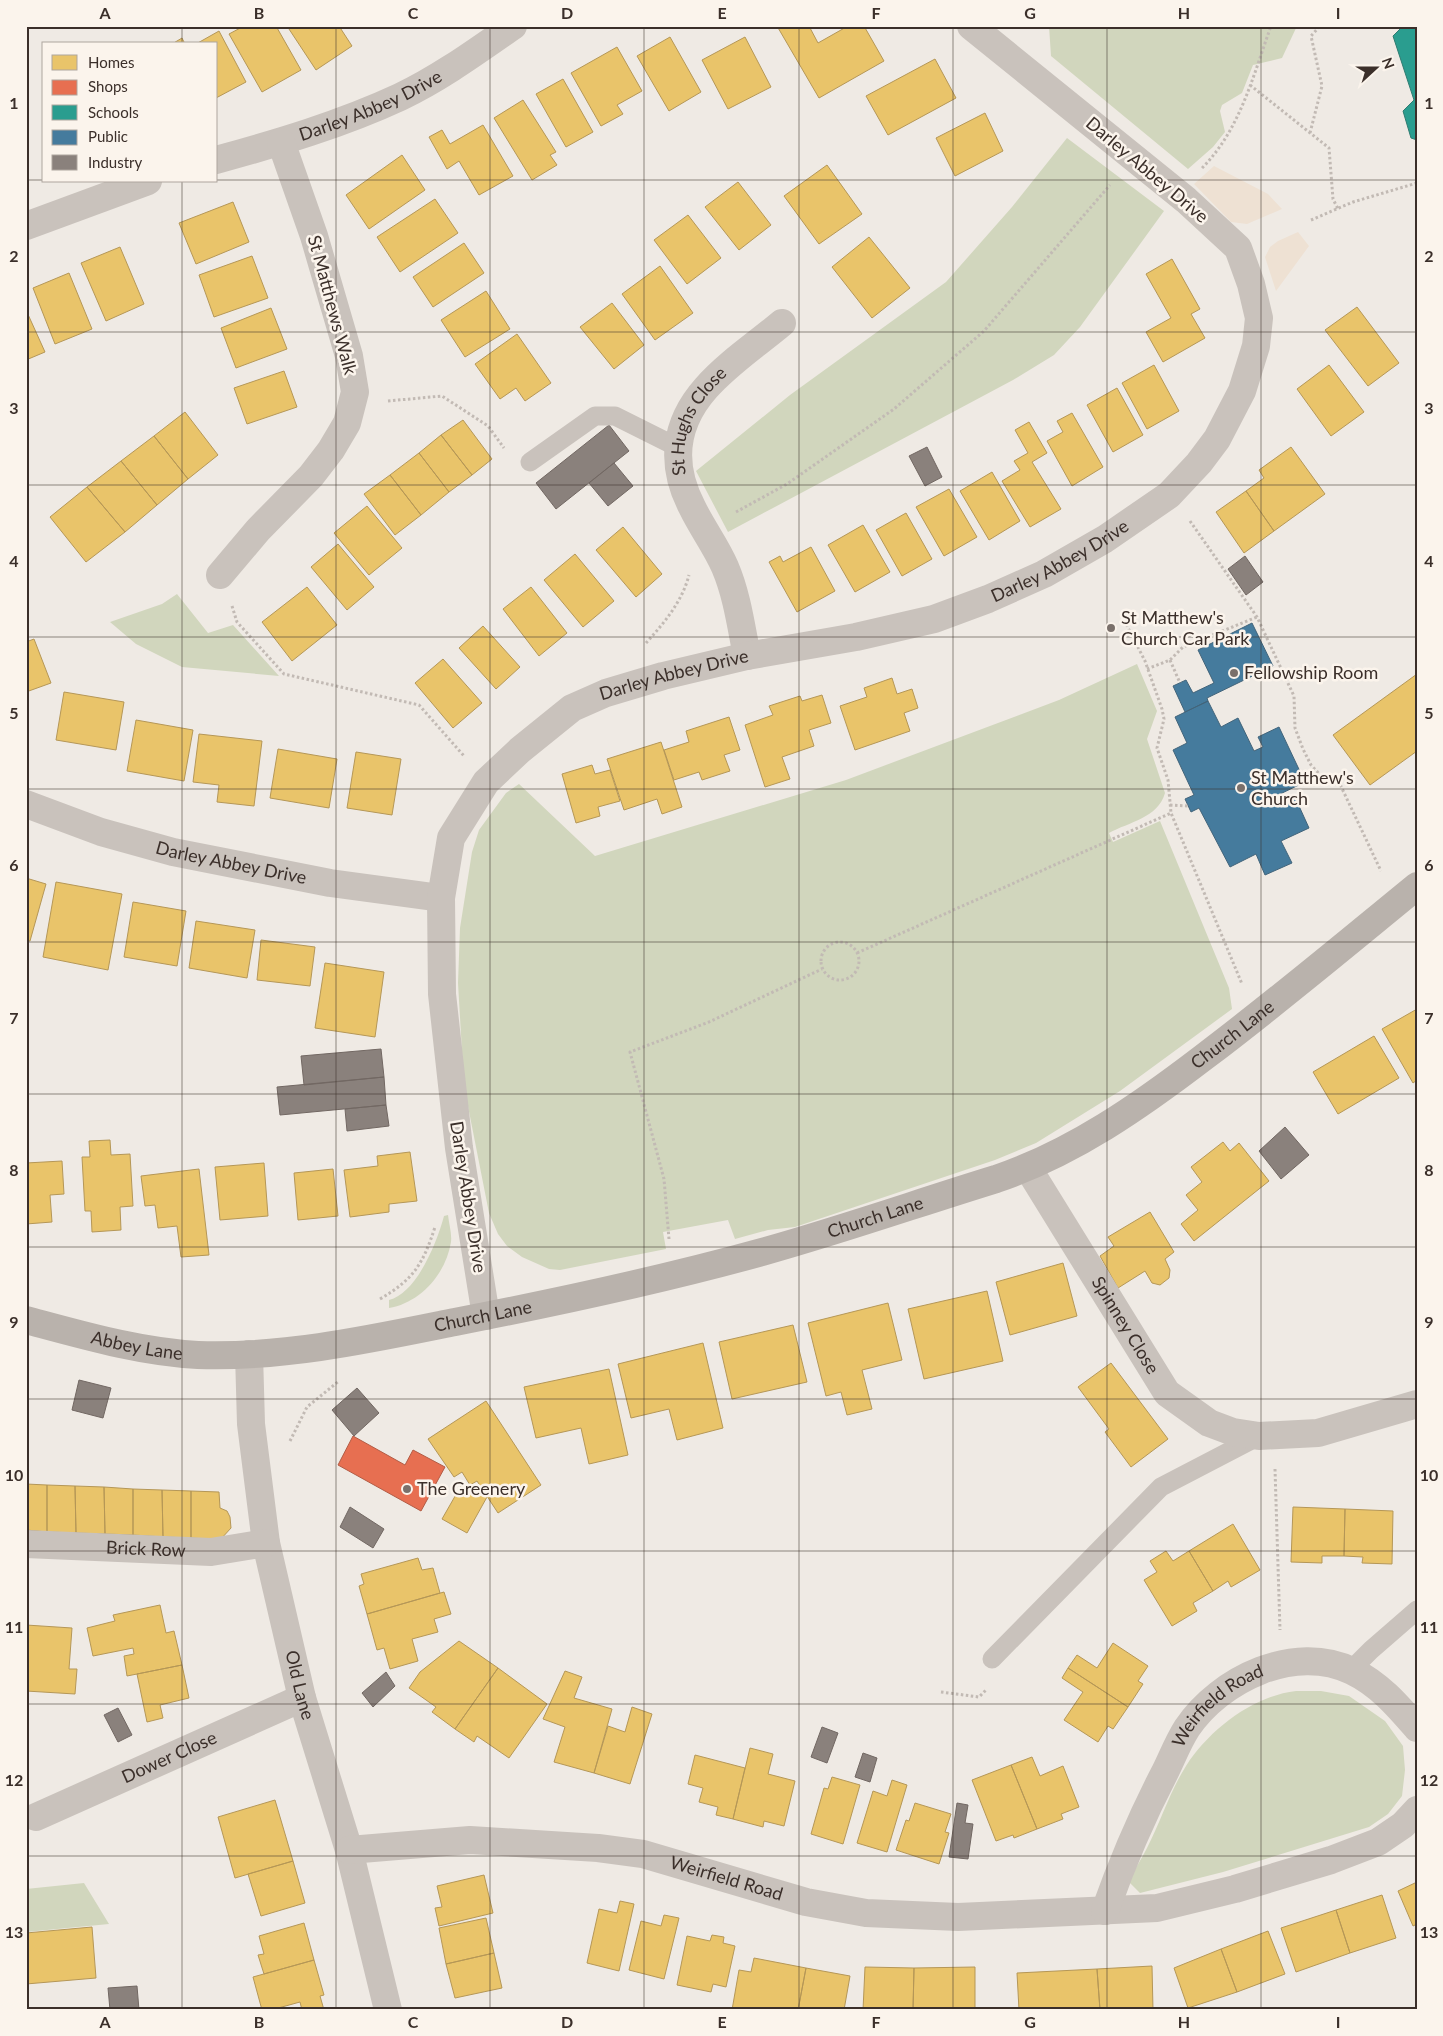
<svg xmlns="http://www.w3.org/2000/svg" width="1443" height="2036" font-family="Lato,sans-serif">
  <style>
    .green { fill: #d1d6bd }
    .plaza { fill: #eee1d3 }
    .homes { fill: #e9c46a; stroke: #b59757 }
    .shops { fill: #e76f51; stroke: #b35c45 }
    .schools { fill: #2a9d8f; stroke: #2f7c71 }
    .public { fill: #457b9d; stroke: #42647a }
    .industry { fill: #8a817c; stroke: #726863 }
    .lines { fill: none; stroke-linecap: round; stroke-linejoin: round }
    .path { stroke: #c2bab4; stroke-width: 3; stroke-dasharray: 2.5 2.5; stroke-linecap: butt }
    .lane { stroke: #c9c2bc; stroke-width: 19 }
    .street { stroke: #c9c2bc; stroke-width: 28 }
    .secondary { stroke: #b9b2ac; stroke-width: 28 }
    .grid { fill: none; stroke: #3b2f2a; stroke-width: 1; stroke-opacity: 0.55 }
    .poi-dot { fill: #7a706b; stroke: #fbf4ec; stroke-width: 2 }
    .labels { text-anchor: middle; stroke-width: 5; stroke-linejoin: round; paint-order: stroke }
    .street-label { font-size: 18px; fill: #3b2f2a; stroke: #fbf4ec }
    .poi-label { font-size: 18px; fill: #3b2f2a; stroke: #fbf4ec; text-anchor: start }
    .neatline { fill: none; stroke: #3b2f2a; stroke-width: 2 }
    .grid-label { font-size: 16px; text-anchor: middle; font-weight: bold; fill: #3b2f2a }
  </style>
  <rect width="100%" height="100%" fill="#efeae4"/>
  <path class="green" d="M1049 26H1297L1282 58 1253 65 1242 93 1222 105 1220 111 1225 132 1213 147 1188 169 1051 56Z
    M1067 138 1164 211 1080 327 1054 355 1013 380 728 532 696 471 790 395 946 282 1012 207Z
    M177 594 208 633 233 625 279 676 182 667 136 644 110 622 162 604Z
    M1137 664 1157 711 1147 739 1165 793C1158 818 1129 822 1109 833L1113 842 1160 821 1229 988 1232 1009 1120 1091 1036 1143 995 1160 795 1227 768 1230 735 1239 728 1220 663 1232 666 1249 560 1270 549 1269 522 1257 507 1246 498 1234 489 1213 464 1086 458 983 460 928 472 852 479 830 506 793 519 784 595 856 846 780 1059 700Z
    M448 1215C449 1224 452 1234 451 1242 446 1274 420 1303 389 1308V1300C417 1293 437 1242 444 1216Z
    M1296 1691H1321L1349 1696 1385 1721 1403 1746 1405 1770 1402 1796 1388 1814 1369 1827 1223 1872 1140 1893 1128 1881C1134 1870 1141 1860 1147 1848 1161 1821 1170 1791 1186 1766 1210 1729 1253 1696 1296 1691Z
    M84 1883 109 1924 26 1932V1889Z"/>
  <path class="plaza" d="M1214 166 1268 194 1282 209 1247 224 1231 222 1194 184Z
    M1298 232 1309 246 1276 291 1265 257 1270 247 1278 241Z"/>
  <path class="homes" d="M244 26H276L301 70 262 92 229 34Z
    M287 26H339L352 46 316 70Z
    M777 26H809L818 43 848 26H864L884 61 819 98Z
    M219 31 246 82 216 98V44H196Z
    M670 37 701 92 669 111 637 56Z
    M745 37 771 87 728 109 702 60Z
    M182 38 185 44H172Z
    M617 47 642 91 617 105 623 114 601 126 571 73Z
    M935 59 956 98 888 135 866 96Z
    M563 79 593 132 566 147 536 94Z
    M523 100 556 152 550 155 557 165 532 180 494 118Z
    M985 113 1003 151 955 176 936 138Z
    M483 125 513 176 479 195 459 161 447 169 429 137 442 130 450 144Z
    M402 155 425 190 369 229 346 195Z
    M827 165 862 214 819 244 784 196Z
    M738 182 771 225 739 250 705 207Z
    M435 199 458 233 400 272 377 237Z
    M233 202 249 242 196 264 179 223Z
    M688 215 721 258 687 284 654 240Z
    M869 237 910 288 872 318 832 267Z
    M464 243 484 273 433 307 413 277Z
    M120 247 144 304 106 321 81 263Z
    M252 256 268 298 214 317 199 275Z
    M1172 259 1200 309 1191 314 1205 338 1163 362 1146 332 1171 318 1146 274Z
    M660 266 693 313 655 340 622 294Z
    M69 273 92 329 55 344 33 288Z
    M486 291 510 329 465 357 441 320Z
    M612 303 644 345 614 369 580 327Z
    M1357 307 1399 363 1368 386 1325 330Z
    M271 308 287 349 236 368 221 328Z
    M26 310 45 352 26 360Z
    M517 334 551 383 525 401 516 388 500 399 475 364Z
    M1154 365 1179 411 1147 429 1122 383Z
    M1329 365 1364 412 1331 436 1297 389Z
    M284 371 297 407 247 424 234 388Z
    M1117 388 1143 435 1113 452 1087 405Z
    M185 412 218 455 188 479 154 436Z
    M1072 413 1103 467 1072 486 1047 441 1063 432 1057 421Z
    M463 420 492 459 472 475 441 435Z
    M1029 422 1047 453 1032 462 1061 509 1030 527 1002 481 1020 470 1014 461 1028 453 1015 430Z
    M441 435 472 475 449 492 419 453Z
    M154 436 188 479 157 505 121 461Z
    M1291 447 1325 494 1274 531 1246 491 1264 478 1259 470Z
    M419 453 449 492 421 515 390 475Z
    M121 461 157 505 125 532 87 487Z
    M992 472 1020 521 989 540 960 491Z
    M390 475 421 515 395 535 364 494Z
    M87 487 125 532 86 562 50 517Z
    M949 489 977 537 944 556 916 507Z
    M1246 491 1274 531 1244 553 1216 512Z
    M367 506 402 548 369 575 334 533Z
    M906 513 932 559 902 576 876 530Z
    M863 525 890 572 855 592 828 545Z
    M623 527 662 574 636 597 596 550Z
    M338 544 374 587 347 610 311 567Z
    M811 547 835 591 797 612 769 562 780 556 783 562Z
    M575 554 614 601 583 627 544 580Z
    M307 587 337 625 292 661 262 622Z
    M531 587 567 633 539 656 503 609Z
    M483 626 520 667 496 689 459 648Z
    M34 639 51 683 26 692V642Z
    M443 659 482 703 453 728 415 683Z
    M1417 674V751L1370 785 1333 735Z
    M892 678 897 694 912 689 918 708 904 713 910 731 855 750 840 706 867 697 864 688Z
    M64 692 124 702 116 750 56 740Z
    M822 695 831 723 809 730 814 746 782 757 790 779 765 787 745 725 773 715 769 706 800 696 802 701Z
    M729 717 740 750 724 755 730 771 702 780 699 772 674 780 664 750 689 742 686 731Z
    M136 720 193 730 184 781 127 771Z
    M199 734 262 741 254 806 217 802 219 785 193 782Z
    M661 742 682 807 662 814 657 799 624 810 607 759Z
    M278 749 337 759 329 808 270 798Z
    M356 752 401 759 392 815 347 808Z
    M592 765 595 774 610 770 620 801 598 807 600 816 576 823 562 774Z
    M26 878 46 884 30 941 26 940Z
    M56 882 122 894 108 970 43 957Z
    M133 902 186 911 177 966 124 957Z
    M196 921 255 930 247 978 189 968Z
    M261 940 315 947 310 986 257 980Z
    M325 963 384 972 375 1037 315 1028Z
    M1417 1009V1080L1413 1083 1382 1029Z
    M1374 1036 1399 1078 1338 1114 1313 1072Z
    M110 1140 111 1155 130 1154 133 1206 120 1207 121 1230 92 1232 91 1211H85L82 1157H90L89 1141Z
    M1223 1142 1230 1151 1239 1143 1269 1181 1194 1241 1181 1224 1198 1210 1186 1195 1202 1182 1191 1167Z
    M410 1152 417 1201 389 1204V1212L350 1217 344 1170 378 1166 377 1156Z
    M62 1161 64 1194 50 1195 52 1222 26 1224V1163Z
    M264 1163 268 1216 220 1220 215 1167Z
    M199 1169 209 1255 181 1257 177 1226 158 1228 155 1205 145 1206 141 1176Z
    M333 1169 338 1216 298 1220 294 1173Z
    M1150 1212 1174 1252 1165 1259 1170 1270 1169 1278 1160 1285 1152 1283 1145 1271 1118 1288 1100 1256 1114 1246 1108 1237Z
    M1063 1263 1077 1316 1010 1335 996 1282Z
    M987 1291 1003 1361 924 1379 908 1309Z
    M888 1303 902 1360 862 1370 872 1409 847 1415 841 1392 826 1396 808 1323Z
    M793 1325 807 1382 732 1399 719 1342Z
    M703 1343 723 1428 677 1440 669 1409 631 1418 618 1364Z
    M1111 1363 1168 1439 1131 1467 1105 1432 1109 1429 1078 1387Z
    M609 1369 628 1455 589 1464 581 1428 536 1438 524 1387Z
    M486 1401 541 1485 498 1513 477 1481 470 1485 462 1472 454 1477 428 1439Z
    M26 1484 47 1485V1532L26 1530Z
    M462 1484 487 1497 467 1533 442 1519Z
    M47 1485 75 1486 76 1533 47 1532Z
    M75 1486 104 1487 105 1534 76 1533Z
    M104 1487 133 1489V1535L105 1534Z
    M133 1489 162 1490 163 1537 133 1535Z
    M162 1490 191 1491V1538L163 1537Z
    M191 1491 219 1492 220 1508 227 1511 230 1517 231 1528 220 1540 191 1538Z
    M1293 1507 1345 1509 1344 1556H1322V1563L1291 1562Z
    M1345 1509 1393 1511 1392 1564 1362 1563 1363 1557 1344 1556Z
    M1233 1524 1260 1570 1231 1587 1228 1581 1213 1591 1189 1551Z
    M1166 1551 1173 1561 1189 1551 1213 1591 1193 1603 1197 1611 1172 1626 1144 1580 1157 1572 1150 1561Z
    M418 1558 422 1570 433 1568 440 1593 367 1614 359 1586 364 1584 361 1574Z
    M444 1592 451 1614 434 1619 438 1632 412 1639 418 1661 390 1669 384 1648 377 1650 367 1614Z
    M160 1605 166 1633 174 1631 182 1665 127 1676 124 1656 134 1654 133 1648 93 1656 87 1628 115 1621 113 1615Z
    M26 1625 72 1628 69 1669H77L75 1694 26 1691Z
    M459 1641 498 1668 455 1729 432 1712 436 1707 409 1688 420 1672Z
    M1113 1643 1148 1666 1138 1681 1143 1684 1128 1707 1068 1668 1077 1655 1097 1668Z
    M182 1665 189 1698 160 1705 163 1718 147 1722 137 1674Z
    M498 1668 547 1704 509 1758 477 1736 474 1742 455 1729Z
    M1068 1668 1128 1707 1113 1729 1108 1726 1098 1742 1064 1720 1083 1692 1062 1678Z
    M565 1671 582 1677 574 1698 612 1709 594 1773 554 1762 565 1727 543 1719Z
    M632 1707 652 1714 630 1784 594 1773 608 1726 625 1732Z
    M750 1748 773 1754 768 1774 795 1781 784 1826 764 1821 763 1827 733 1819Z
    M695 1755 745 1768 733 1819 716 1815 718 1807 699 1802 703 1788 688 1784Z
    M1032 1757 1040 1776 1063 1766 1079 1807 1061 1814 1063 1819 1037 1829 1011 1765Z
    M1011 1765 1037 1829 1014 1838 1013 1835 996 1841 972 1780Z
    M832 1777 860 1785 843 1844 811 1834 824 1788 828 1789Z
    M892 1780 907 1785 887 1852 857 1843 873 1791 887 1796Z
    M275 1800 293 1861 235 1878 218 1817Z
    M915 1803 951 1814 945 1832 949 1833 939 1864 896 1850 906 1820 909 1821Z
    M293 1861 305 1903 261 1916 248 1874Z
    M484 1875 493 1913 439 1926 435 1908 442 1907 437 1886Z
    M1417 1882V1924L1413 1926 1398 1891Z
    M1382 1895 1396 1938 1350 1953 1336 1910Z
    M620 1901 634 1904 619 1971 587 1963 599 1909 617 1913Z
    M1336 1910 1350 1953 1296 1972 1281 1928Z
    M664 1915 679 1918 664 1979 629 1970 641 1921 661 1926Z
    M486 1918 494 1953 446 1964 439 1928Z
    M304 1923 314 1960 264 1974 258 1955 264 1954 259 1936Z
    M92 1927 96 1978 26 1984V1933Z
    M1268 1931 1285 1974 1237 1992 1221 1949Z
    M712 1935 724 1937 723 1943 735 1946 726 1987 713 1984 711 1992 677 1985 687 1936 710 1941Z
    M1221 1949 1237 1992 1188 2008 1174 1968Z
    M494 1953 502 1988 455 1998 446 1964Z
    M754 1958 806 1968 798 2010H732L739 1970 751 1972Z
    M314 1960 324 1995 320 1996 324 2010H302L300 2002 271 2010H262L253 1977Z
    M1152 1966 1153 2010H1100L1097 1969Z
    M865 1967 914 1968 913 2010H863Z
    M975 1967V2010H913L914 1968Z
    M806 1968 850 1976 844 2010H798Z
    M1097 1969 1100 2010H1019L1017 1973Z"/>
  <path class="shops" d="M353 1436 405 1465 413 1450 445 1467 421 1511 338 1465Z"/>
  <path class="schools" d="M1403 26H1417V140L1411 138 1403 111 1414 100 1393 36Z"/>
  <path class="public" d="M1252 623 1273 666 1207 698 1208 701 1185 712 1173 686 1186 680 1193 693 1214 683 1198 650Z
    M1208 701 1221 727 1238 718 1254 751 1263 747 1258 737 1279 727 1305 782 1278 795 1281 802 1294 795 1309 828 1281 841 1292 863 1265 875 1256 854 1230 867 1199 808 1191 812 1185 799 1194 795 1173 750 1187 743 1175 717Z"/>
  <path class="industry" d="M609 425 629 451 556 509 536 483Z
    M927 447 942 477 925 486 909 456Z
    M614 463 633 486 608 506 589 483Z
    M1245 556 1263 582 1246 595 1228 569Z
    M381 1049 384 1077 304 1085 301 1056Z
    M384 1077 386 1105 280 1115 277 1087Z
    M386 1105 389 1126 347 1131 345 1109Z
    M1285 1127 1309 1155 1281 1179 1259 1151Z
    M79 1380 111 1388 103 1418 72 1410Z
    M357 1388 379 1413 354 1436 332 1410Z
    M350 1507 384 1529 373 1548 340 1527Z
    M386 1672 395 1686 373 1707 362 1693Z
    M118 1708 132 1735 118 1742 104 1715Z
    M822 1727 838 1733 827 1763 811 1757Z
    M863 1753 877 1758 870 1782 855 1777Z
    M957 1803 968 1805 965 1823 973 1824 968 1859 949 1857Z
    M137 1986 139 2010H110L108 1988Z"/>
  <g class="lines">
    <path class="path" d="M1250 85 1329 148 1333 199 1338 209
      M1310 133 1322 86 1311 36 1320 26
      M1202 168C1240 130 1253 76 1271 26
      M1311 220 1353 202 1417 183
      M388 401 442 396 488 426 504 448
      M736 512 787 484 894 409 984 331 1110 185
      M1190 521 1257 617 1294 696 1295 728 1303 749 1311 765 1323 778 1338 780 1381 871
      M232 606 237 622 284 674 419 705 464 756
      M1124 620 1145 661 1162 709 1164 719 1157 748 1168 780 1171 813 1242 984
      M646 643C664 623 682 602 689 575
      M1170 660 1180 683
      M1147 669 1170 660 1183 647 1257 617
      M1170 805 1188 806
      M821 961a19 19 0 1 1 38 0a19 19 0 1 1-38 0Z
      M857 953 1171 813
      M669 1239 664 1179 630 1052 709 1022 822 969
      M380 1299C414 1279 423 1264 435 1227
      M290 1441 307 1407 339 1381
      M1275 1469 1280 1630
      M941 1692 979 1697 987 1689"/>
    <path class="lane" d="M530 462 595 416H615L677 447
      M992 1659 1161 1487 1259 1436
      M1351 1670 1371 1650 1417 1610"/>
    <g class="street">
      <path id="s1" d="M216 160C278 143 342 124 400 97 440 78 477 51 513 26"/>
      <path d="M26 226 148 181"/>
      <path d="M220 575 258 530 311 476 331 450 347 423 355 392 349 356 314 236 281 142"/>
      <path id="s2" d="M747 656C741 626 737 595 725 567 716 546 702 528 692 507 670 465 674 424 706 388 728 363 757 344 782 323"/>
      <path id="s3" d="M26 804 101 832 173 852 330 883 441 898"/>
      <path id="s4" d="M1028 1168 1167 1393 1209 1423 1233 1432 1259 1436 1318 1433 1417 1404"/>
      <path id="s5" d="M486 1316 459 1148 442 994 441 898 451 838 486 782 520 750 572 708 606 693 663 676 747 656 856 637 934 619 988 599 1044 574 1105 539 1169 495 1199 463 1217 439 1242 391 1256 346 1259 318 1251 284 1238 248 1186 200 971 26"/>
      <path id="s6" d="M249 1354 251 1424 266 1543 302 1698 349 1850 388 2010"/>
      <path id="s7" d="M26 1544 211 1552 266 1543"/>
      <path id="s8" d="M36 1817 302 1698"/>
      <path id="s9" d="M349 1850 470 1840 598 1848 643 1854 806 1902 866 1913 958 1917 1157 1908 1235 1889 1331 1860 1378 1842 1403 1825 1417 1810"/>
      <path id="s10" d="M1105 1911C1122 1863 1141 1818 1165 1772 1172 1758 1178 1742 1187 1728 1220 1679 1295 1643 1352 1671 1379 1684 1397 1705 1417 1728"/>
    </g>
    <path class="secondary" id="s11" d="M26 1320C82 1335 140 1352 198 1355 284 1358 371 1339 455 1322 558 1302 661 1280 762 1252 841 1230 918 1203 996 1179 1073 1153 1140 1106 1204 1057 1277 1002 1346 944 1417 886"/>
  </g>
  <path class="grid" d="M182 26V44M336 26V2010M490 26V2010M644 26V2010M799 26V2010M953 26V2010M1107 26V2010M1261 26V2010M26 180H44M216 180H1417M182 181V2010M26 332H1417M26 485H1417M26 637H1417M26 789H1417M26 942H1417M26 1094H1417M26 1247H1417M26 1399H1417M26 1551H1417M26 1704H1417M26 1856H1417"/>
  <g class="poi-dot">
    <circle cx="1111" cy="628" r="5"/>
    <circle cx="1234" cy="673" r="5"/>
    <circle cx="1241" cy="788" r="5"/>
    <circle cx="407" cy="1489" r="5"/>
  </g>
  <g class="labels">
    <g class="street-label">
      <text dy="6" stroke="none"><textPath href="#s1" startOffset="164">Darley Abbey Drive</textPath></text>
      <text transform="translate(1147 170) rotate(40)" y="6">Darley Abbey Drive</text>
      <text transform="translate(332 305) rotate(75)" y="6">St Matthews Walk</text>
      <text dy="6" stroke="none"><textPath href="#s2" startOffset="254">St Hughs Close</textPath></text>
      <text dy="6" stroke="none"><textPath href="#s5" startOffset="1174">Darley Abbey Drive</textPath></text>
      <text dy="6" stroke="none"><textPath href="#s5" startOffset="769">Darley Abbey Drive</textPath></text>
      <text dy="6" stroke="none"><textPath href="#s3" startOffset="214">Darley Abbey Drive</textPath></text>
      <text dy="6" stroke="none"><textPath href="#s11" startOffset="1274">Church Lane</textPath></text>
      <text transform="translate(468 1197) rotate(81)" y="6">Darley Abbey Drive</text>
      <text dy="6" stroke="none"><textPath href="#s11" startOffset="869">Church Lane</textPath></text>
      <text dy="6" stroke="none"><textPath href="#s11" startOffset="464">Church Lane</textPath></text>
      <text dy="6" stroke="none"><textPath href="#s4" startOffset="185">Spinney Close</textPath></text>
      <text dy="6" stroke="none"><textPath href="#s11" startOffset="114">Abbey Lane</textPath></text>
      <text dy="6" stroke="none"><textPath href="#s7" startOffset="120">Brick Row</textPath></text>
      <text dy="6" stroke="none"><textPath href="#s6" startOffset="336">Old Lane</textPath></text>
      <text dy="6" stroke="none"><textPath href="#s10" startOffset="239">Weirfield Road</textPath></text>
      <text dy="6" stroke="none"><textPath href="#s8" startOffset="146">Dower Close</textPath></text>
      <text dy="6" stroke="none"><textPath href="#s9" startOffset="382">Weirfield Road</textPath></text>
    </g>
    <g class="poi-label">
      <text x="1121" y="624">St Matthew's<tspan x="1121" dy="21">Church Car Park</tspan></text>
      <text x="1244" y="679">Fellowship Room</text>
      <text x="1251" y="784">St Matthew's<tspan x="1251" dy="21">Church</tspan></text>
      <text x="417" y="1495">The Greenery</text>
    </g>
  </g>
  <rect width="1443" height="2036" fill="none" stroke="#fbf4ec" stroke-width="55"/>
  <rect x="42" y="42" width="175" height="140" fill="#fbf4ec" stroke="#aea59e"/>
  <rect x="52" y="55" width="25" height="15" fill="#e9c46a" stroke="#aea59e"/>
  <text x="88" y="68" font-size="15" fill="#3b2f2a">Homes</text>
  <rect x="52" y="80" width="25" height="15" fill="#e76f51" stroke="#aea59e"/>
  <text x="88" y="92" font-size="15" fill="#3b2f2a">Shops</text>
  <rect x="52" y="105" width="25" height="15" fill="#2a9d8f" stroke="#aea59e"/>
  <text x="88" y="118" font-size="15" fill="#3b2f2a">Schools</text>
  <rect x="52" y="130" width="25" height="15" fill="#457b9d" stroke="#aea59e"/>
  <text x="88" y="142" font-size="15" fill="#3b2f2a">Public</text>
  <rect x="52" y="155" width="25" height="15" fill="#8a817c" stroke="#aea59e"/>
  <text x="88" y="168" font-size="15" fill="#3b2f2a">Industry</text>
  <g transform="translate(1376 68) rotate(69)" stroke="#fbf4ec" stroke-width="4" paint-order="stroke">
  <path d="M0-4L9 19L0 12L-9 19Z" fill="#3b2f2a"/>
  <text y="-8" font-size="14" font-weight="bold" text-anchor="middle" fill="#3b2f2a">N</text>
  </g>
  <rect x="28" y="28" width="1388" height="1980" class="neatline"/>
  <g class="grid-label">
    <text x="105" y="19">A</text>
    <text x="259" y="19">B</text>
    <text x="413" y="19">C</text>
    <text x="567" y="19">D</text>
    <text x="722" y="19">E</text>
    <text x="876" y="19">F</text>
    <text x="1030" y="19">G</text>
    <text x="1184" y="19">H</text>
    <text x="1338" y="19">I</text>
    <text x="14" y="109">1</text>
    <text x="1429" y="109">1</text>
    <text x="14" y="262">2</text>
    <text x="1429" y="262">2</text>
    <text x="14" y="414">3</text>
    <text x="1429" y="414">3</text>
    <text x="14" y="567">4</text>
    <text x="1429" y="567">4</text>
    <text x="14" y="719">5</text>
    <text x="1429" y="719">5</text>
    <text x="14" y="871">6</text>
    <text x="1429" y="871">6</text>
    <text x="14" y="1024">7</text>
    <text x="1429" y="1024">7</text>
    <text x="14" y="1176">8</text>
    <text x="1429" y="1176">8</text>
    <text x="14" y="1328">9</text>
    <text x="1429" y="1328">9</text>
    <text x="14" y="1481">10</text>
    <text x="1429" y="1481">10</text>
    <text x="14" y="1633">11</text>
    <text x="1429" y="1633">11</text>
    <text x="14" y="1786">12</text>
    <text x="1429" y="1786">12</text>
    <text x="14" y="1938">13</text>
    <text x="1429" y="1938">13</text>
    <text x="105" y="2028">A</text>
    <text x="259" y="2028">B</text>
    <text x="413" y="2028">C</text>
    <text x="567" y="2028">D</text>
    <text x="722" y="2028">E</text>
    <text x="876" y="2028">F</text>
    <text x="1030" y="2028">G</text>
    <text x="1184" y="2028">H</text>
    <text x="1338" y="2028">I</text>
  </g>
</svg>
